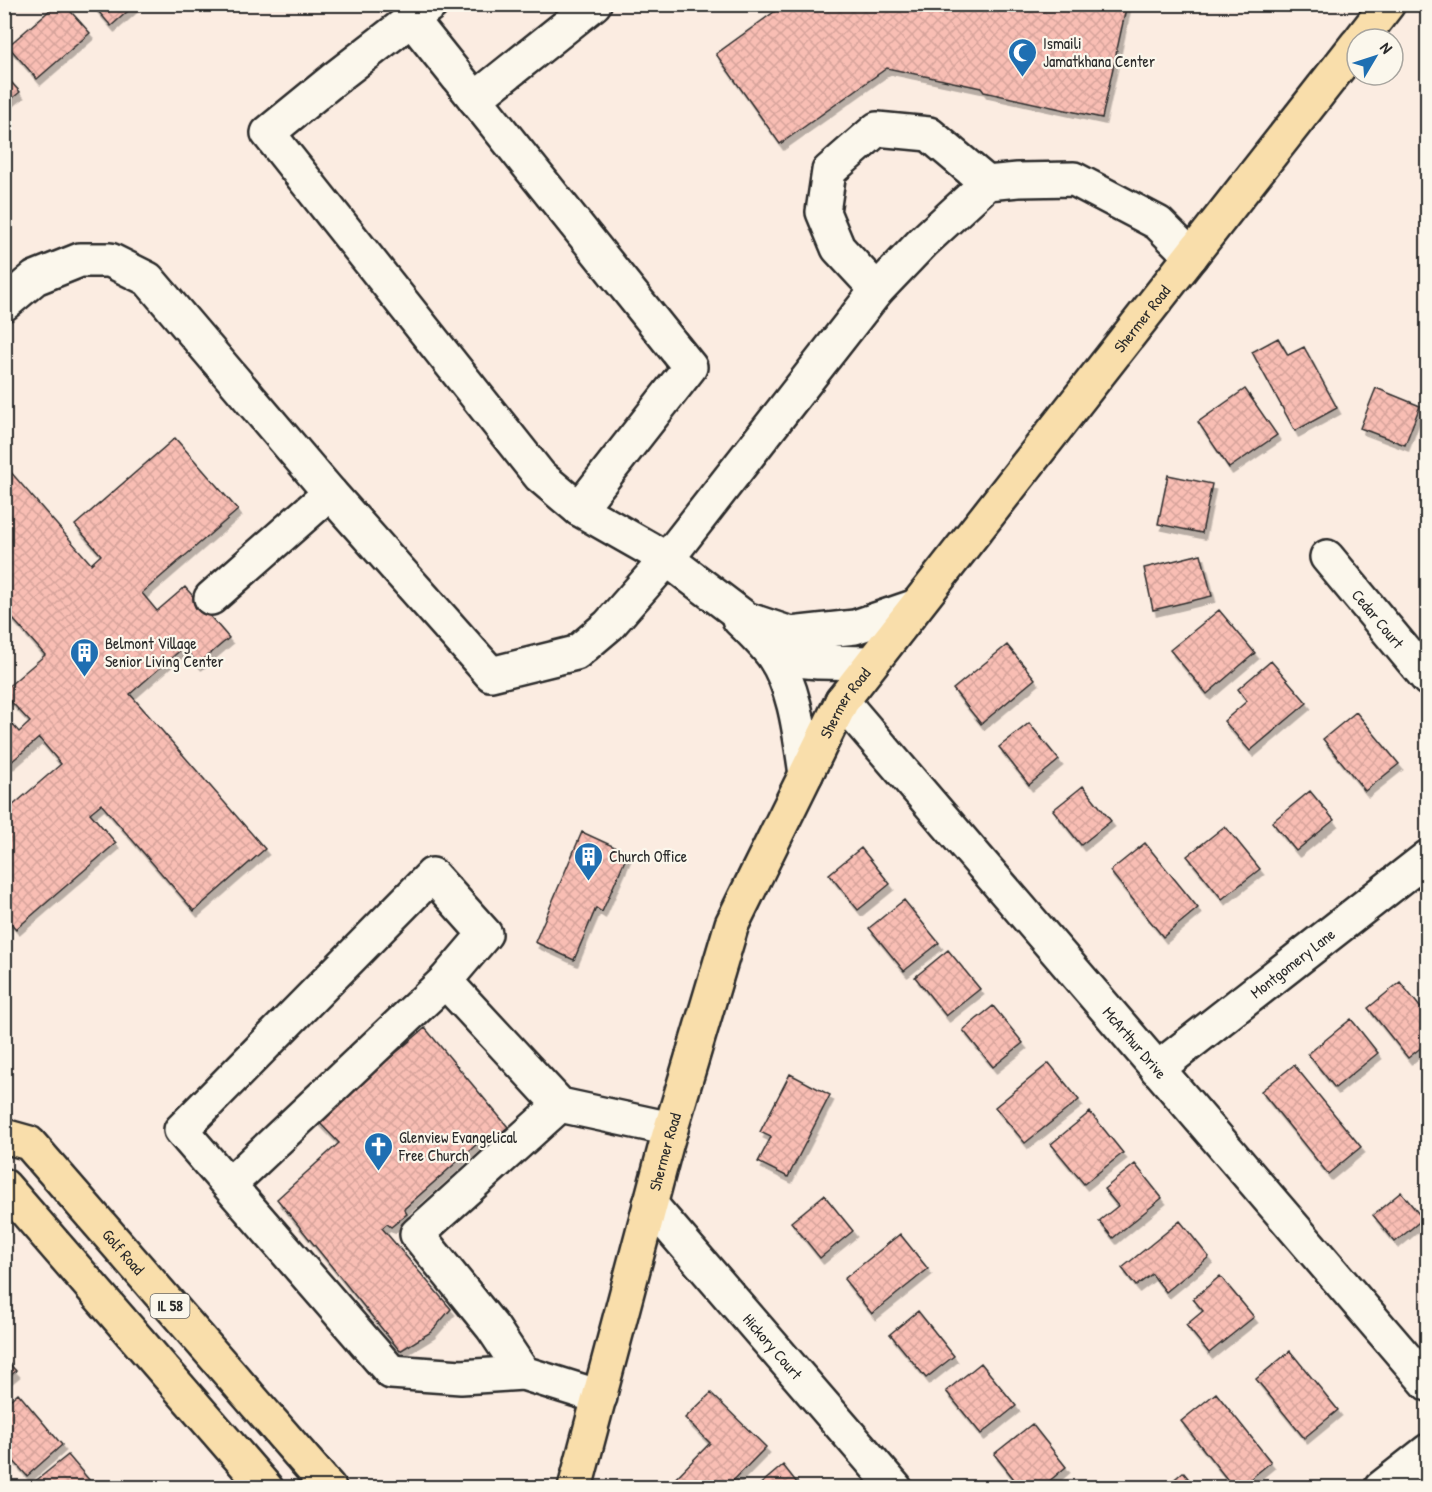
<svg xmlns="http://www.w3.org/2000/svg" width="1432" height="1492" font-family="'Patrick Hand',sans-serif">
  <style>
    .building { fill: url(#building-cross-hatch); stroke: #2b2b2b; stroke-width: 1.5; filter: url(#shadow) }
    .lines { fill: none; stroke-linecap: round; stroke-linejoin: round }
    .minor-casing { stroke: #2b2b2b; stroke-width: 38 }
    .major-casing { stroke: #2b2b2b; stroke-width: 38 }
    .minor { stroke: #fbf7ec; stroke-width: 33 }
    .major { stroke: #f9deab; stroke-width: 33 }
    .labels { text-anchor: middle; stroke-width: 4.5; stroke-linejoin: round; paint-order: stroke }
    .shield { fill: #fbf7ec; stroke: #696865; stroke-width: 1.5 }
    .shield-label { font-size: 15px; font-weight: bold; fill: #2b2b2b }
    .poi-label { font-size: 16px; fill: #2b2b2b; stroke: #fbf7ec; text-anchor: start }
    .street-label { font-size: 16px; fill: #2b2b2b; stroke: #fbf7ec }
  </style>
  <defs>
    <pattern id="building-cross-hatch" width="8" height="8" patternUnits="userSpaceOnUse" patternTransform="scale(1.5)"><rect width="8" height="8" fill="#f9beb4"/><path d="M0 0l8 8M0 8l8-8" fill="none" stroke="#d6a39b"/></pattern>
    <filter id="shadow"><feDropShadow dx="3.5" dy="6" stdDeviation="0" flood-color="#0004"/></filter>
  </defs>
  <rect width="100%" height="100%" fill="#fbece1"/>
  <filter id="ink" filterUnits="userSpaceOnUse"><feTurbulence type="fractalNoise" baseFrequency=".0167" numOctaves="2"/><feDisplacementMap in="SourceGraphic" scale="12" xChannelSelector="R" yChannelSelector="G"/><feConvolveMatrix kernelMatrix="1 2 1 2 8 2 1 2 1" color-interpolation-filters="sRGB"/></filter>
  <g filter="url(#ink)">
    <path class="building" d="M57 4H64L90 33 37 79 8 46Z
      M92 4H136L111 26Z
      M785 4H1127L1102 118 984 92 981 88 887 68 780 144 716 54Z
      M4 74 20 92 4 105Z
      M1278 338 1288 355 1304 347 1337 408 1295 431 1252 352Z
      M1376 388 1420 406 1405 445 1360 428Z
      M1245 389 1277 435 1229 468 1198 422Z
      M175 438 238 510 142 593 157 611 185 587 229 638 198 664 184 647 130 694 265 849 194 911 101 804 90 813 116 843 16 929 4 916V813L61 764 39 738 10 763 4 756V715L19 732 30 722 4 694V690L45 655 4 609V474L9 470 91 564 101 555 75 525Z
      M1168 475 1212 484 1202 533 1158 524Z
      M1201 554 1212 596 1153 610 1144 568Z
      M1219 610 1255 653 1207 694 1170 650Z
      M1007 645 1035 679 981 724 953 689Z
      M1271 661 1307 703 1250 751 1224 721 1247 701 1238 689Z
      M1356 712 1399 764 1365 791 1323 739Z
      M1029 723 1059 760 1029 785 999 747Z
      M1083 786 1111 821 1081 845 1053 810Z
      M1310 791 1334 820 1296 851 1272 822Z
      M1225 826 1260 869 1222 899 1187 856Z
      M582 832 628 853 602 912 596 908 574 960 535 942Z
      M1145 843 1198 908 1163 937 1110 871Z
      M861 848 890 884 858 910 829 874Z
      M904 900 939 943 904 971 869 928Z
      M948 950 980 989 946 1016 915 977Z
      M1400 982 1428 1017V1042L1408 1058 1368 1008Z
      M993 1006 1023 1043 993 1067 963 1030Z
      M1351 1019 1378 1053 1335 1088 1308 1054Z
      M425 1028 508 1127 491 1141 486 1136 404 1209 407 1214 391 1227 387 1224 382 1228 451 1309 431 1332 400 1351 277 1199 339 1143 317 1120Z
      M1049 1063 1079 1100 1025 1143 995 1107Z
      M1294 1065 1361 1147 1328 1174 1261 1091Z
      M790 1074 830 1095 788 1177 758 1162 771 1137 760 1132Z
      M1090 1112 1123 1153 1084 1184 1051 1144Z
      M1135 1164 1162 1198 1113 1238 1099 1221 1118 1206 1104 1189Z
      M1401 1192 1423 1219 1395 1242 1373 1215Z
      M824 1195 853 1231 820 1258 791 1222Z
      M1180 1221 1209 1257 1166 1292 1152 1274 1136 1286 1122 1268Z
      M900 1234 928 1269 872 1314 844 1279Z
      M1220 1276 1254 1317 1209 1353 1186 1325 1203 1311 1193 1299Z
      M918 1311 954 1356 926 1378 890 1334Z
      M1290 1351 1338 1410 1304 1438 1256 1379Z
      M4 1358 16 1371 4 1381Z
      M981 1363 1016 1406 981 1434 946 1391Z
      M18 1393 62 1445 27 1476 4 1450V1405Z
      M711 1393 766 1447 726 1488H666L710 1443 685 1418Z
      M1216 1393 1271 1462 1239 1488H1234L1181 1421Z
      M1032 1424 1066 1467 1041 1488H1021L994 1454Z
      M68 1455 96 1488H37L33 1483Z
      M783 1465 801 1488H756Z
      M1183 1472 1196 1488H1164Z"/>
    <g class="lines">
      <defs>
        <g id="minor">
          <path d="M412 20 690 367 579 509"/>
          <path d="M475 99 594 4"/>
          <path d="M877 290 838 248 823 212 829 171 877 129 929 134 987 183"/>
          <path d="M4 304 35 278 80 260H110L148 279 330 493 491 674 576 653 609 625 667 559 579 509 540 476 268 133 339 75 431 4"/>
          <path id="s1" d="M1327 557 1428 679"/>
          <path d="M211 598 330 493"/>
          <path d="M916 606 855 627 791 634 746 619 667 559 877 290 923 242 987 183 1018 180 1074 179 1158 223 1191 256"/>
          <path d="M739 619C750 630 765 644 774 657 796 690 800 736 806 774"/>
          <path d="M775 658 818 662 871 663"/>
          <path id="s2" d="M842 701 1428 1384"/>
          <path d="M445 981 560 1105 671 1129"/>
          <path id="s3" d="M1157 1069 1428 857"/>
          <path d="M229 1185 445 981 485 934 432 875 181 1130 391 1372 461 1377 523 1373 600 1397"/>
          <path id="s4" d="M650 1204 895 1488"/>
          <path d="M523 1373 493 1328 417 1234 560 1105"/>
          <path d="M1381 1488 1428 1451"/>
        </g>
        <g id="major">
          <path d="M1361 39 1388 4"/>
          <path id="s5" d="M4 1136 29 1143 329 1488"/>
          <path d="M4 1186 266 1488"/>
          <path id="s6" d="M575 1488 666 1145 732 924 842 701 1357 44"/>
        </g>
      </defs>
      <use href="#minor" class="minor-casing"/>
      <use href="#major" class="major-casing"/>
      <use href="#minor" class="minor"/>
      <use href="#major" class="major"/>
    </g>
  </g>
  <defs>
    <symbol id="mosque-pin" viewBox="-11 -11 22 30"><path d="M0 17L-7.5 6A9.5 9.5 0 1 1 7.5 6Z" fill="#1f6fb2" stroke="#fbf7ec"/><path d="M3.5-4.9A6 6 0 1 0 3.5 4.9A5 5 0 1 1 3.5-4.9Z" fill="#fff"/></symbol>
    <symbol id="building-pin" viewBox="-11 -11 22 30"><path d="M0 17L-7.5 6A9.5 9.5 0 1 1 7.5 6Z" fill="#1f6fb2" stroke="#fbf7ec"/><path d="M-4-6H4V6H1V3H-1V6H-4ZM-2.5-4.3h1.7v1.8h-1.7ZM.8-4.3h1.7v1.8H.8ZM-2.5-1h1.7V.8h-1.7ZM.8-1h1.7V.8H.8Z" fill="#fff"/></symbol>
    <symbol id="church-pin" viewBox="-11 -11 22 30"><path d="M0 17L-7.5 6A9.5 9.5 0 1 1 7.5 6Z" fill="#1f6fb2" stroke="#fbf7ec"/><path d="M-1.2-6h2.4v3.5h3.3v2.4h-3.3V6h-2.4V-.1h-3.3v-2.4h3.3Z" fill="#fff"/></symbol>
  </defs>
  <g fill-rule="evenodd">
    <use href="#mosque-pin" x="1006" y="36" width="33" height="45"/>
    <use href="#building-pin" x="68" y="636" width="33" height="45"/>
    <use href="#building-pin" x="572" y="840" width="33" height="45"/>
    <use href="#church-pin" x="362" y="1130" width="33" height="45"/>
  </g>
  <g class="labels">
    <rect class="shield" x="150.5" y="1294" width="39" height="24" rx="4.5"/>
    <g class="shield-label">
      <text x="170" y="1311">IL 58</text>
    </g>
    <g class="poi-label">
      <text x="1043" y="49">Ismaili<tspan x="1043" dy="18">Jamatkhana Center</tspan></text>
      <text x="105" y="649">Belmont Village<tspan x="105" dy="18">Senior Living Center</tspan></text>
      <text x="609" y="862">Church Office</text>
      <text x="399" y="1143">Glenview Evangelical<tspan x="399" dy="18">Free Church</tspan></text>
    </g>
    <g class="street-label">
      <text dy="6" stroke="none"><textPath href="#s6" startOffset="1320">Shermer Road</textPath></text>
      <text dy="6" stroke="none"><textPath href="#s1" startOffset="80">Cedar Court</textPath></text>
      <text dy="6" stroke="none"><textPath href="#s6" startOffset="834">Shermer Road</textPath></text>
      <text dy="6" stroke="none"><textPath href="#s3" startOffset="172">Montgomery Lane</textPath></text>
      <text dy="6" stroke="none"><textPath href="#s2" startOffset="450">McArthur Drive</textPath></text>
      <text dy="6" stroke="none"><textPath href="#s6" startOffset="348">Shermer Road</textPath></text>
      <text dy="6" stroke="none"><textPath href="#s5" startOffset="170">Golf Road</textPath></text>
      <text dy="6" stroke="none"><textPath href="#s4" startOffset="188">Hickory Court</textPath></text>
    </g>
  </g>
  <rect width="1432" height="1492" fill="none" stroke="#fbf7ec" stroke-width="24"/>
  <rect x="12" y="12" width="1408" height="1468" fill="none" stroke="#2b2b2b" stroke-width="2" filter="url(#ink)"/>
  <g transform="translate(1375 57) rotate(51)"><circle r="28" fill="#fbf7ec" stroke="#a8a59f" stroke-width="1.5"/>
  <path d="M0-4.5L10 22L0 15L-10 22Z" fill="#1f6fb2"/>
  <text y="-9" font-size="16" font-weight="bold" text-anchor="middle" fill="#2b2b2b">N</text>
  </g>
</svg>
